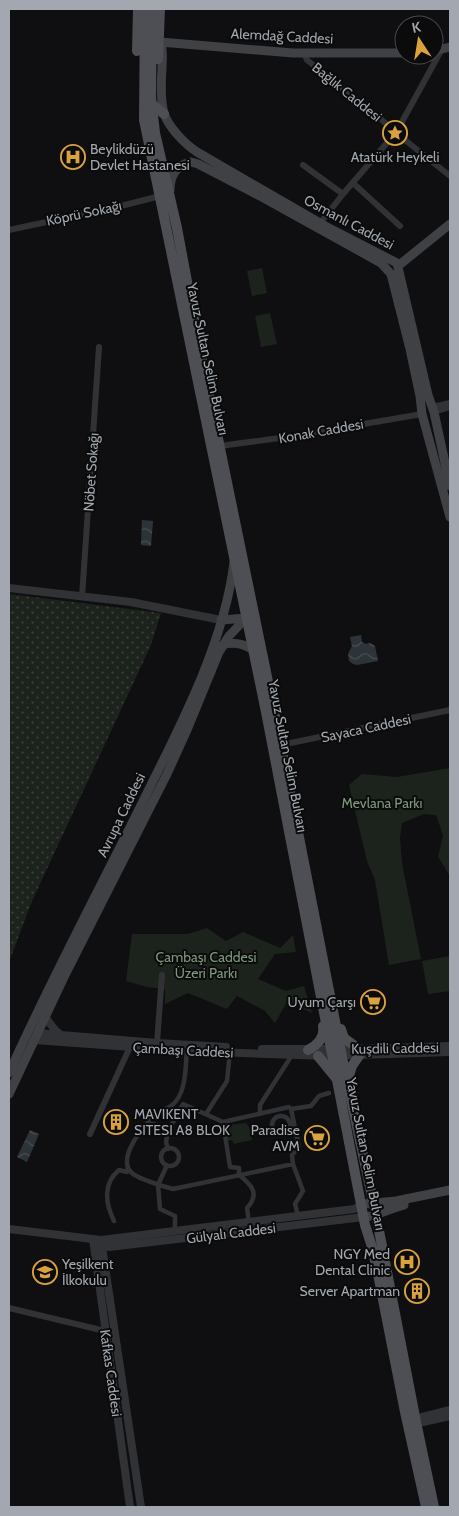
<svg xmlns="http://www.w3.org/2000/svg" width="459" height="1516" font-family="Cabin,sans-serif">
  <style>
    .grass { fill: url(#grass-dots) }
    .green { fill: #1c231d }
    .water { fill: url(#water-waves) }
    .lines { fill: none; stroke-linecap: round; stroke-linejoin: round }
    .pedestrian { stroke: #313235; stroke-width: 4.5 }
    .minor { stroke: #313235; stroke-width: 6 }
    .tertiary { stroke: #313235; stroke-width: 8 }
    .secondary { stroke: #3f4145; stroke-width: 9 }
    .primary { stroke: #4d4f54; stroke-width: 10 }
    .labels { text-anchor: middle; stroke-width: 4; stroke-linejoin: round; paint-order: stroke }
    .street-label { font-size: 14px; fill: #a2a7b0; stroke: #0b0b0b }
    .poi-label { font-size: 14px; fill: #a2a7b0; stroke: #0b0b0b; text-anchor: end }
    .park-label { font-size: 14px; fill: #7b997c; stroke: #0b0b0b }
  </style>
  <defs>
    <pattern id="grass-dots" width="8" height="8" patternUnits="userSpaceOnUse" patternTransform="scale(1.25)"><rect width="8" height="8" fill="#1c231d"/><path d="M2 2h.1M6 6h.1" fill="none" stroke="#3a403b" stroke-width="1.8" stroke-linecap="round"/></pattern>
    <pattern id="water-waves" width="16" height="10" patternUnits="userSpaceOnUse" patternTransform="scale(1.25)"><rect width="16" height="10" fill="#2d3439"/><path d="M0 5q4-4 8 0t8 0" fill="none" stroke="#484f53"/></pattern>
  </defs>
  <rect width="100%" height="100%" fill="#0f0f11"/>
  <path class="grass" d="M9 594 161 613 151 645 32 901 9 962Z"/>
  <path class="green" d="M262 268 267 293 252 296 247 271Z
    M270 313 277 344 261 347 255 316Z
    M450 768V876L438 857 443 835 436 815 424 814 402 823 400 838 402 863 421 959 389 965 375 880 367 861 349 785 362 774 397 777Z
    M207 928 226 941 243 932 280 948 293 935 296 952 275 954 258 979 286 991 304 986 312 1013 287 1002 275 1023 265 1011 237 996 227 1009 188 993 165 1004V989L147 987 126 981 132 934H188Z
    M450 956V991L428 994 422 961Z
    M246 1123 249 1127 252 1140 234 1144 232 1140 227 1141 225 1130 229 1125Z"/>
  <path class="water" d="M142 520 153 521 151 546 141 545Z
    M361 635 362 642 366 644 370 643 375 646 378 661 357 665 353 664 349 661 348 654 352 646 350 637Z
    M30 1130 39 1134 27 1162 17 1157Z"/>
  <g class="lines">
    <path class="pedestrian" d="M291 1109 311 1106 319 1096 329 1093
      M206 1114 227 1081 230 1052
      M260 1114V1105L292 1055
      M272 1125a9 9 0 1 1 18 0a9 9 0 1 1-18 0Z
      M223 1122 230 1167 239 1168V1175C252 1185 260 1194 247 1208L249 1223
      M147 1124 151 1114 157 1116V1113C162 1110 167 1109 171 1106 187 1094 185 1068 187 1051
      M161 1157a9 9 0 1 1 18 0a9 9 0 1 1-18 0Z
      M168 1149 166 1142 168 1131
      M293 1164 292 1155 299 1147 291 1109 289 1107 223 1122 183 1104 168 1131 154 1124H147C137 1134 118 1161 132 1173 140 1180 163 1186 173 1189L293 1164 303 1191 295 1204 298 1216
      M167 1165 158 1185 160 1209 175 1216V1232
      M114 1221C105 1203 103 1183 119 1170L127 1172 128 1168"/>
    <path class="minor" d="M304 53 307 60 393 129
      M398 129 442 49
      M400 136 450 176
      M303 165 343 194
      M353 183 400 226
      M321 222 343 194 392 137
      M9 230 117 207 160 196
      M432 407 450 403
      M434 412 450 407
      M220 446 294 436 422 414
      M82 597 99 347
      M281 745 450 710
      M157 1043 162 975
      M90 1134 130 1047
      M9 1308 105 1331"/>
    <path class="tertiary" d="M9 588 131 602 221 620
      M45 1017 55 1030 61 1035
      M37 1033 157 1043 226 1047
      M34 1040 187 1051 326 1056 450 1052
      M262 1049H359L450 1046
      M9 1229 101 1240 354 1209 361 1206
      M93 1239 130 1507
      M101 1240 141 1507
      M101 1240 104 1245 109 1247 364 1217
      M416 1422 418 1419 422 1417 450 1410
      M416 1422H423L450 1416"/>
    <path class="secondary" d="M434 51 450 47
      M404 53H293L160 42C164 51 162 59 162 69 161 83 160 99 164 113 168 127 185 144 197 152L325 226 397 263 428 395 434 412 450 486
      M170 190C170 176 176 165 191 162L198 164 262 197 381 263 391 274 410 349 420 396 422 414 450 517
      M398 266 450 224
      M221 620 246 618
      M223 645C234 641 243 644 252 649
      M9 1073C53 975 104 881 151 785 185 717 225 638 234 562
      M9 1094 64 977 167 774 187 730 219 652 229 636 246 618
      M361 1206 364 1204 396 1201 450 1190
      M364 1217C374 1217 391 1208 404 1205"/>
    <path class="primary" d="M145 9 144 120 266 712 365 1225 372 1247 378 1274 405 1412 426 1507
      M152 9 151 97 155 133 177 228 200 351 281 745 343 1062 376 1215 416 1422 434 1507
      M137 51 138 9
      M158 59 160 9
      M151 103 164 114
      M341 1029 344 1038 359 1049
      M308 1050C318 1045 325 1037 323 1026
      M318 1056 336 1078
      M348 1079 352 1066 359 1056"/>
  </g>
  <defs>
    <symbol id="sight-ring" viewBox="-11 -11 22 22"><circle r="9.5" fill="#0b0b0b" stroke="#daa23e" stroke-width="1.5"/><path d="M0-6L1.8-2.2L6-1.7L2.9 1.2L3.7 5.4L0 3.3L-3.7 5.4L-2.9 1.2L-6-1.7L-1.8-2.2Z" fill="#daa23e"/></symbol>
    <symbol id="hospital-ring" viewBox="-11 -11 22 22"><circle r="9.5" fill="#0b0b0b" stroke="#daa23e" stroke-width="1.5"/><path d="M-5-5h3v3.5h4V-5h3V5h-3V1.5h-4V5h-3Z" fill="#daa23e"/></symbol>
    <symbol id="supermarket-ring" viewBox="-11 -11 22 22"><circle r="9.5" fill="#0b0b0b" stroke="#daa23e" stroke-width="1.5"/><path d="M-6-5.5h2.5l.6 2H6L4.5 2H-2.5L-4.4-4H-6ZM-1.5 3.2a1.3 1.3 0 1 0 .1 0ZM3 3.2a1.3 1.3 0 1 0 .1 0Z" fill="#daa23e"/></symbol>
    <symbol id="building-ring" viewBox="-11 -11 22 22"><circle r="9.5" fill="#0b0b0b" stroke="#daa23e" stroke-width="1.5"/><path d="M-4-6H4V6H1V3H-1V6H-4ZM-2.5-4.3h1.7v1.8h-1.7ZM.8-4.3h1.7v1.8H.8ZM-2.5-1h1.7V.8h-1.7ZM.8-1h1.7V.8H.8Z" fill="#daa23e"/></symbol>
    <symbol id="school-ring" viewBox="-11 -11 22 22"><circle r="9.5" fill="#0b0b0b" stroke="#daa23e" stroke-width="1.5"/><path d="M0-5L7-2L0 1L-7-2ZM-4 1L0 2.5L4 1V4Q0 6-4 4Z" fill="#daa23e"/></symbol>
  </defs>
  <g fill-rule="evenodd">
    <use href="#sight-ring" x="381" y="119" width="28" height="28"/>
    <use href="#hospital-ring" x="59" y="143" width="28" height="28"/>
    <use href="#supermarket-ring" x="359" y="988" width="28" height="28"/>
    <use href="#building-ring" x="102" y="1108" width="28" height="28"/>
    <use href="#supermarket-ring" x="303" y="1124" width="28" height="28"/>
    <use href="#hospital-ring" x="393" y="1248" width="28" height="28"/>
    <use href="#school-ring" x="31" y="1258" width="28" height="28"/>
    <use href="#building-ring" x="403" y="1277" width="28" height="28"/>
  </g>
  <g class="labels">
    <g class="street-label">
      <text transform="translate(282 36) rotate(3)" y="5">Alemdağ Caddesi</text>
      <text transform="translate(347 92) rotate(39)" y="5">Bağlık Caddesi</text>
      <text transform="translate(84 213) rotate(-12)" y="5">Köprü Sokağı</text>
      <text transform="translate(349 222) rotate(28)" y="5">Osmanlı Caddesi</text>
      <text transform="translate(208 359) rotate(78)" y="5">Yavuz Sultan Selim Bulvarı</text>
      <text transform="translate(321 431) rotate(-10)" y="5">Konak Caddesi</text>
      <text transform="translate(91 472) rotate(-86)" y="5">Nöbet Sokağı</text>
      <text transform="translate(366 728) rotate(-12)" y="5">Sayaca Caddesi</text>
      <text transform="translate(288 756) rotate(79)" y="5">Yavuz Sultan Selim Bulvarı</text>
      <text transform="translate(121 815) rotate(-64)" y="5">Avrupa Caddesi</text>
      <text transform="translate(395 1048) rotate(-1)" y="5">Kuşdili Caddesi</text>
      <text transform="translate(183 1050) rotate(3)" y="5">Çambaşı Caddesi</text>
      <text transform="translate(366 1154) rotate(79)" y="5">Yavuz Sultan Selim Bulvarı</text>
      <text transform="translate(231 1233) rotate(-7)" y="5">Gülyalı Caddesi</text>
      <text transform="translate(111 1373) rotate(82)" y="5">Kafkas Caddesi</text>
    </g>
    <g class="poi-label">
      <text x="90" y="154" text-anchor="start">Beylikdüzü<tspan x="90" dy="16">Devlet Hastanesi</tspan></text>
      <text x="395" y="162" text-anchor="middle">Atatürk Heykeli</text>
      <text x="356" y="1007">Uyum Çarşı</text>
      <text x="134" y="1119" text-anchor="start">MAVIKENT<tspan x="134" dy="16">SITESI A8 BLOK</tspan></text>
      <text x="300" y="1135">Paradise<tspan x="300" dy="16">AVM</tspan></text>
      <text x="390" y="1259">NGY Med<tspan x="390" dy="16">Dental Clinic</tspan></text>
      <text x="62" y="1269" text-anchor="start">Yeşilkent<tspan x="62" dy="16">İlkokulu</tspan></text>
      <text x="400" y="1296">Server Apartman</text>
    </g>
    <g class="park-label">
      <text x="382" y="808">Mevlana Parkı</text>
      <text x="206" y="962">Çambaşı Caddesi<tspan x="206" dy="16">Üzeri Parkı</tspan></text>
    </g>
  </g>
  <rect width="459" height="1516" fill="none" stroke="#a2a7b0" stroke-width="20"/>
  <g transform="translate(419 40) rotate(348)"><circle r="24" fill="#0b0b0b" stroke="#47494d"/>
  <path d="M0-4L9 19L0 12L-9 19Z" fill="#daa23e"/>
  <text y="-8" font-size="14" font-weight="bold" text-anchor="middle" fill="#a2a7b0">K</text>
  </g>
</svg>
